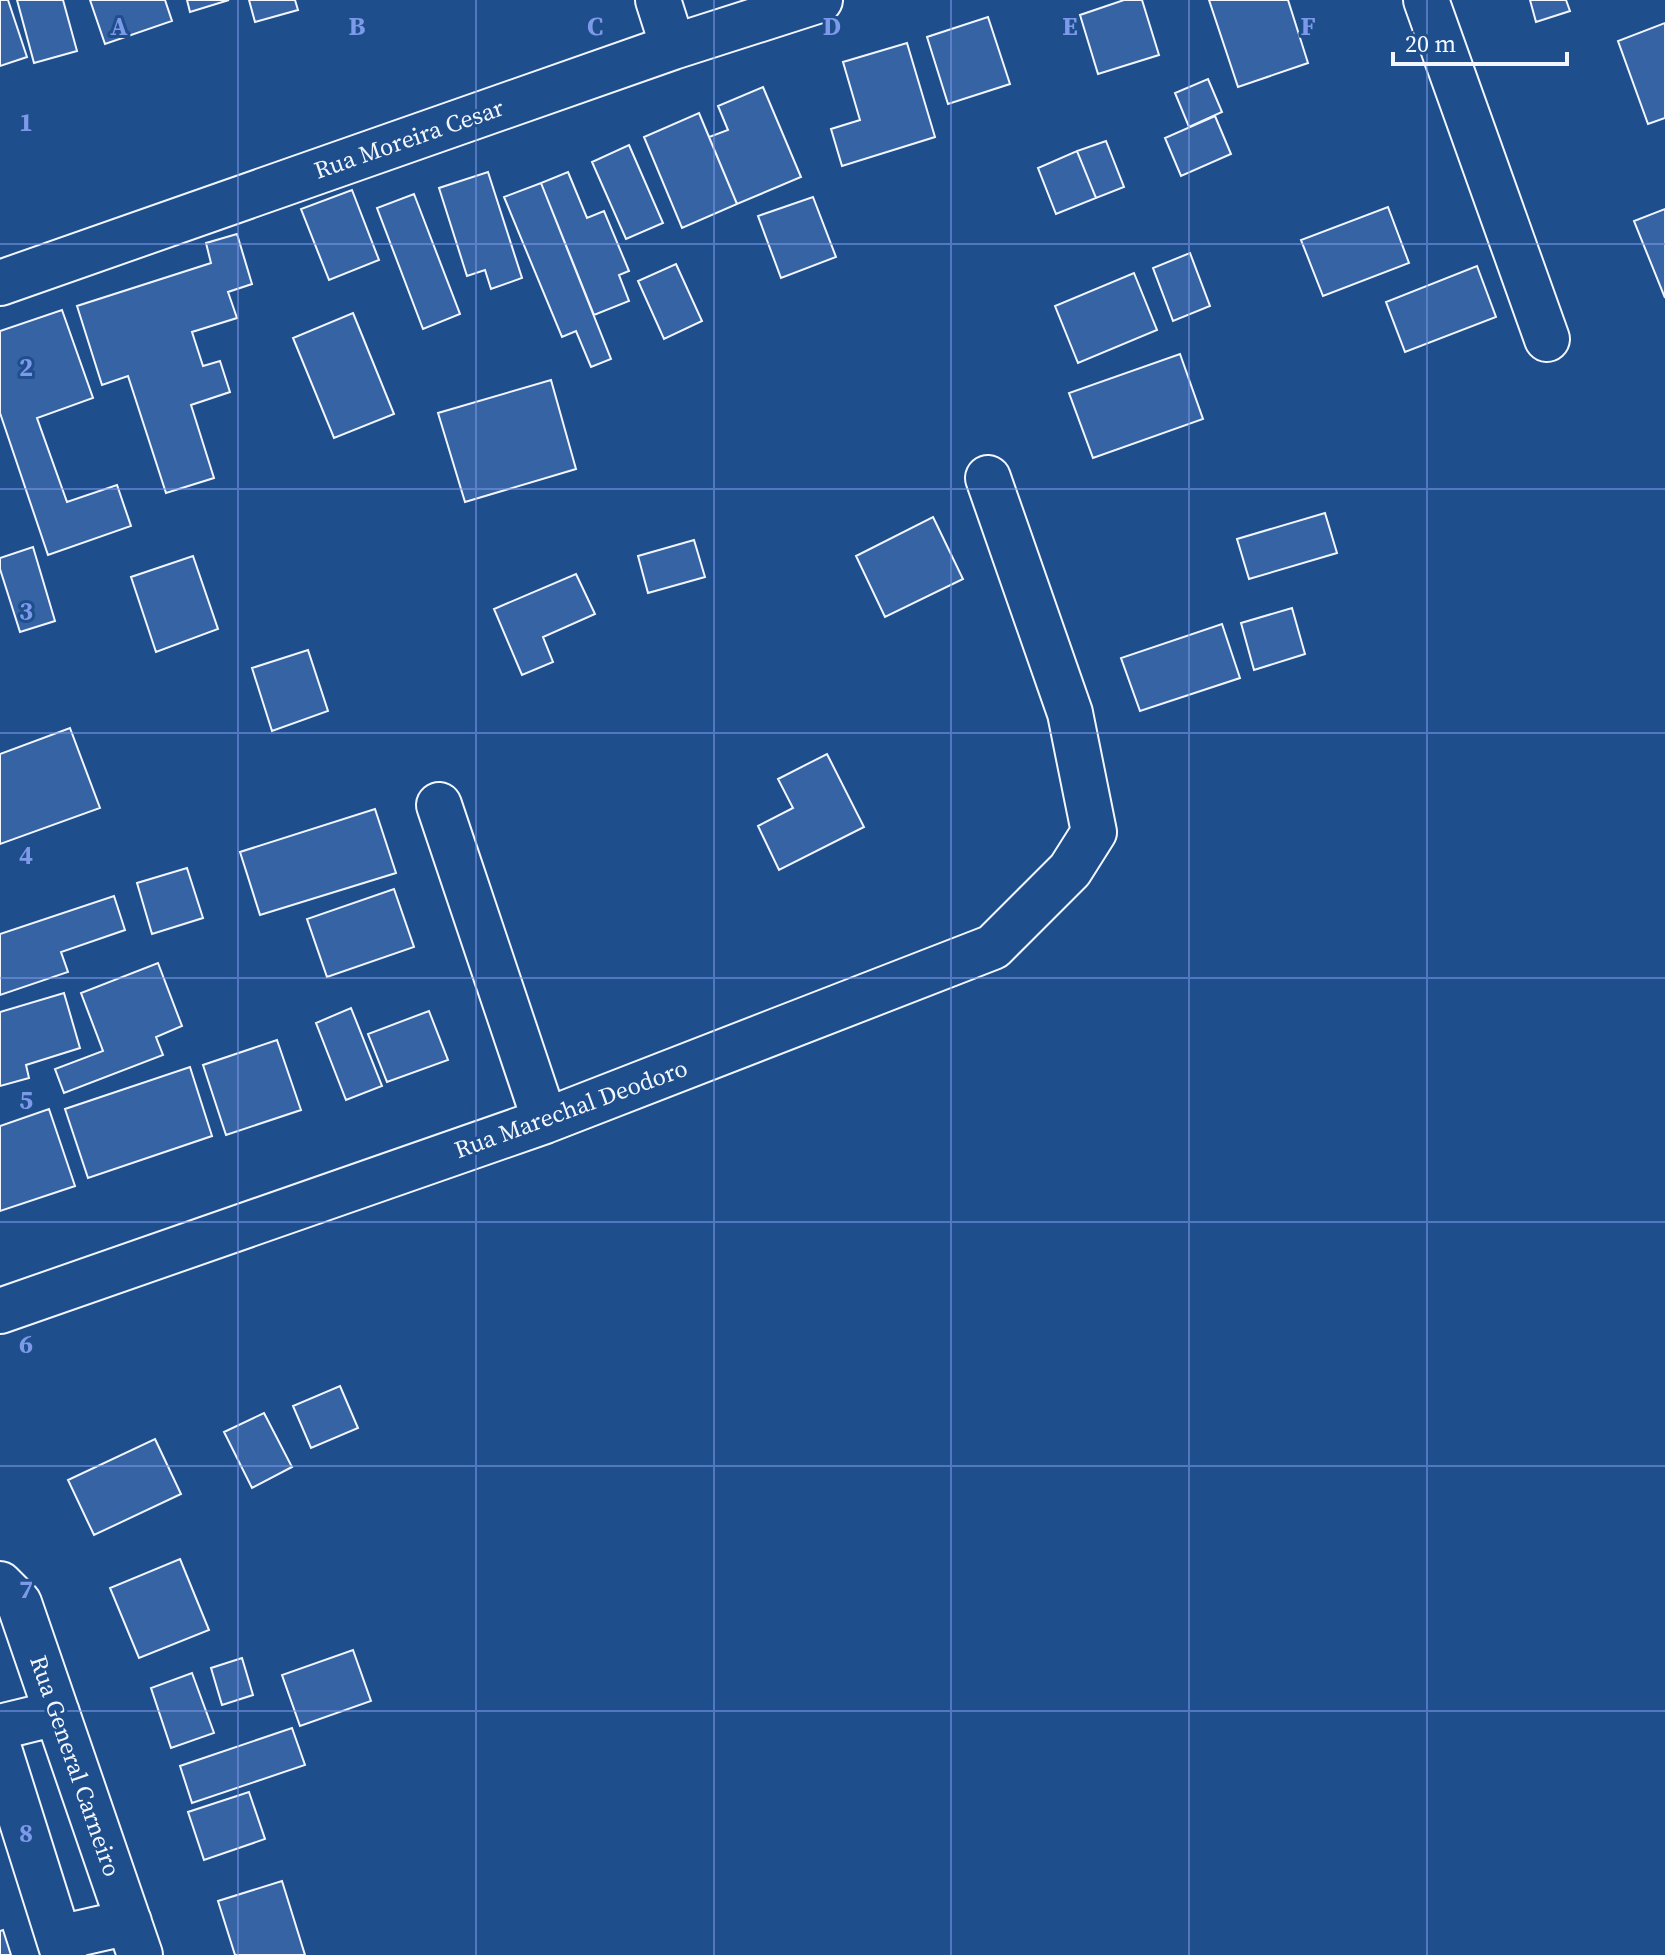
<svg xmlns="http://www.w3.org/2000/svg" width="1665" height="1955" font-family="'Source Serif 4',serif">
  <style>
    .building { fill: #3563a3; stroke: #f2f6ff; stroke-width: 2 }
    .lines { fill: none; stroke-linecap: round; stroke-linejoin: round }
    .street-casing { stroke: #f2f6ff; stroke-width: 48 }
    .street { stroke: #1f4e8c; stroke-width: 44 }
    .grid { fill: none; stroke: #7d9aea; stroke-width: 2; stroke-opacity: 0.55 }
    .labels { text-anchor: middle; stroke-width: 6; stroke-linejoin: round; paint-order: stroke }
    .street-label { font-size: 24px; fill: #f2f6ff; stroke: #1f4e8c }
    .grid-label { font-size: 26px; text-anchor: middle; font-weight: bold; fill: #7d9aea; stroke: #1f4e8c; stroke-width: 6; stroke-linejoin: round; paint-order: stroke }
  </style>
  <rect width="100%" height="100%" fill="#1f4e8c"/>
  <path class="building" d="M0 0H8L27 57 0 66Z
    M17 0H63L77 51 34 63Z
    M90 0H165L172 21 105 44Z
    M187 0H229L190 12Z
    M249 0H295L298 10 255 22Z
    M1124 0H1142L1159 55 1098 74 1080 15Z
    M1209 0H1288L1308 63 1238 87Z
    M1530 0H1566L1570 11 1536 22Z
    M988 17 1010 84 948 104 927 37Z
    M1665 23V118L1648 124 1618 41Z
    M907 43 935 137 842 166 831 129 860 120 843 62Z
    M1208 79 1222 112 1189 127 1175 93Z
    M763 87 801 177 737 204 709 137 728 130 718 106Z
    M699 113 737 204 682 228 644 137Z
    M1215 116 1231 154 1181 176 1165 138Z
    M1106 141 1124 187 1096 198 1077 151Z
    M629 145 663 223 626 239 592 162Z
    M1077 151 1096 198 1056 214 1038 168Z
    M488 172 522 278 491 289 485 270 467 276 439 188Z
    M568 172 587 218 604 211 629 271 619 275 629 301 594 315 541 183Z
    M541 183 611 359 591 367 576 331 562 337 504 197Z
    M352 190 379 260 329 280 301 209Z
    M414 194 460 314 423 329 377 208Z
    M813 197 836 257 781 278 758 216Z
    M1388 207 1409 263 1323 296 1301 240Z
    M1665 209V298L1634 221Z
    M237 234 252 284 228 292 237 318 192 332 203 366 220 361 230 392 191 405 214 478 166 493 128 376 102 385 77 306 211 263 206 243Z
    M1190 253 1210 306 1173 321 1153 268Z
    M676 264 702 321 664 339 638 281Z
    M1477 266 1496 317 1405 352 1386 302Z
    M1134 273 1157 330 1078 363 1055 306Z
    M62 310 93 398 37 418 67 502 117 485 131 526 48 555 0 413V331Z
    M353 313 394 414 334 438 293 338Z
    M1180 354 1203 419 1093 458 1069 393Z
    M551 380 576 469 465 502 438 413Z
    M1325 513 1337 553 1249 579 1237 539Z
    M933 517 963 579 885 617 856 556Z
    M694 540 705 577 648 593 638 556Z
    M33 547 55 621 20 632 0 569V558Z
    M193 556 218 629 156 652 131 577Z
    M576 574 595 614 543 637 553 662 522 675 494 609Z
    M1292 608 1305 654 1254 670 1241 623Z
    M1222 624 1240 678 1140 711 1121 658Z
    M308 650 328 711 272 731 252 668Z
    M70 728 100 808 0 844V754Z
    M827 754 864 827 779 870 758 826 793 808 778 779Z
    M375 809 396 873 260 915 240 852Z
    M187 868 203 918 152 934 137 883Z
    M394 889 414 947 327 977 307 919Z
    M114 896 125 930 61 952 68 972 0 995V934Z
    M158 963 182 1026 156 1037 163 1055 64 1093 55 1069 103 1051 81 993Z
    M64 993 80 1048 26 1065 29 1078 0 1086V1012Z
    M351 1008 382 1086 346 1100 316 1023Z
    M429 1011 448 1060 387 1082 368 1034Z
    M277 1040 301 1110 226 1135 203 1065Z
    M190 1067 212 1136 88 1178 65 1109Z
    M49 1109 75 1186 0 1211V1126Z
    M340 1386 358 1428 311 1448 293 1406Z
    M264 1413 292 1467 252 1488 224 1432Z
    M155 1439 181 1494 94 1535 68 1480Z
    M180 1559 209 1630 139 1658 110 1588Z
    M353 1650 371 1701 300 1726 282 1675Z
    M242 1658 253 1695 222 1705 211 1668Z
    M192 1673 214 1733 171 1748 151 1688Z
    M292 1728 305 1765 192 1803 180 1766Z
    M249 1792 265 1839 204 1860 188 1812Z
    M282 1881 305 1955H235L218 1901Z
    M3 1930 11 1955H0V1931Z"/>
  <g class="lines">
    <defs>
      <path id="street" d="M658 0 673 47
        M1426 0 1547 339
        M0 283 673 47 820 0
        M439 805 545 1121
        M0 1311 545 1121 993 947 1070 870 1094 832 1070 713 988 478
        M0 1584 19 1603 140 1955
        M0 1727 57 1713
        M0 1752 64 1955
        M59 1938 129 1922"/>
    </defs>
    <use href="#street" class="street-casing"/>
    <use href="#street" class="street"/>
  </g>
  <path class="grid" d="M238 0V1955M476 0V1955M714 0V1955M951 0V1955M1189 0V1955M1427 0V1955M0 244H1665M0 489H1665M0 733H1665M0 978H1665M0 1222H1665M0 1466H1665M0 1711H1665"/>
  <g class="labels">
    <g class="street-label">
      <text transform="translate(409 139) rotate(-19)" y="8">Rua Moreira Cesar</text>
      <text transform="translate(571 1109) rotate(-20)" y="8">Rua Marechal Deodoro</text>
      <text transform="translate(75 1766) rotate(71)" y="8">Rua General Carneiro</text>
    </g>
  </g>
  <g class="grid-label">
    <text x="119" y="35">A</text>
    <text x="357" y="35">B</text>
    <text x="595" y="35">C</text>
    <text x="832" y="35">D</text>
    <text x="1070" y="35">E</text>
    <text x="1308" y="35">F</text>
    <text x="26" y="131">1</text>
    <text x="26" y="376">2</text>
    <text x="26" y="620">3</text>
    <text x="26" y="864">4</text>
    <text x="26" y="1109">5</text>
    <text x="26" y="1353">6</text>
    <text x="26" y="1598">7</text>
    <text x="26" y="1842">8</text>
  </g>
  <path d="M1393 52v12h174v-12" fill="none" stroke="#f2f6ff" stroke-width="4"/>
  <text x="1405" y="52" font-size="24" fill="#f2f6ff" stroke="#1f4e8c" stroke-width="6" paint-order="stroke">20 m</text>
</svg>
